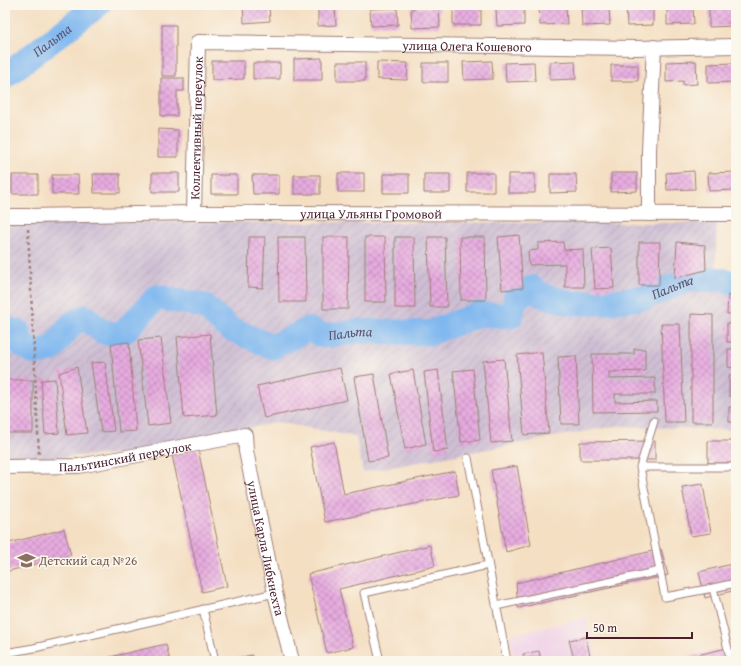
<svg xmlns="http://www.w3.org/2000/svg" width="741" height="666" font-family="'Gentium Book Plus',serif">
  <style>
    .built { fill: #efd0e7 }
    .industrial { fill: url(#industrial-furrows) }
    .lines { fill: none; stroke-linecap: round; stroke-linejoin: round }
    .river { stroke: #7fb7ef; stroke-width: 25 }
    .building { fill: url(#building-cross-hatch) }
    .service-casing { stroke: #9f7f77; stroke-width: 9 }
    .minor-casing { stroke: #9f7f77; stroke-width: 16 }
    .path { stroke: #9f7f77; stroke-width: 2.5; stroke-dasharray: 3 3; stroke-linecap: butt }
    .service { stroke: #fff; stroke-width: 7 }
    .minor { stroke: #fff; stroke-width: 14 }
    .labels { text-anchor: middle; stroke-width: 3; stroke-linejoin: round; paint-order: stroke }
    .street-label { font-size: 13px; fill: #4a1f2b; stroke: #fbf7ec }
    .education-label { font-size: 13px; fill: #785e54; stroke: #fbf7ec; text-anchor: start }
    .water-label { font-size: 14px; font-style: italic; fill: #5d5470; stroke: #fbf7ec }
  </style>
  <defs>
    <pattern id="industrial-furrows" width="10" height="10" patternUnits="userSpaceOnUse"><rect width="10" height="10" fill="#cdbed3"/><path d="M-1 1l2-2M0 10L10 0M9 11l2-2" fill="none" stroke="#b2a3b5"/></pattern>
    <pattern id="building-cross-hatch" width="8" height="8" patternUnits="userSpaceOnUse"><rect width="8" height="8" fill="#e7ace0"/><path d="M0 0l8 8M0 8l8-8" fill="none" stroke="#bd8bb6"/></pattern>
  </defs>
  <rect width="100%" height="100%" fill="#fbf7ec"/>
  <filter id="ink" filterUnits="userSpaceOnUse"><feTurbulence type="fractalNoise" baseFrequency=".025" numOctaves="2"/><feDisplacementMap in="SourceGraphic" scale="8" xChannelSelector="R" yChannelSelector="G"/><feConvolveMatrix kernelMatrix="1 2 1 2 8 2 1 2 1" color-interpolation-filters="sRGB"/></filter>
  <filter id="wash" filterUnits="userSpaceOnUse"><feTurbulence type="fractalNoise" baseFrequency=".012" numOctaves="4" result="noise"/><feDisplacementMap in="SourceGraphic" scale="16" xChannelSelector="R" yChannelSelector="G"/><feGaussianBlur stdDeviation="0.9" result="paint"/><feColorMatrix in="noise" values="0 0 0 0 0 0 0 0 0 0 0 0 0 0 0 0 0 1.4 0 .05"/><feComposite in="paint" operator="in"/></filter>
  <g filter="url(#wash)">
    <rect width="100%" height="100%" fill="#f4dfc3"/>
    <path class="built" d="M586 618 598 661H515L509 635Z"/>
    <path class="industrial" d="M5 222 717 223 715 275 690 278 647 293 572 299 544 291 533 286 514 294 509 312H475L431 327H369L326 332 308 327 273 341 233 324 206 302 152 294 123 327 113 328 88 314 77 315 44 344H31L24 327 5 321Z
      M689 283H713L727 290H736V430L615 426 363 472 356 437 277 422 136 453 5 460V336L10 338 18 350 44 359 60 350 82 326 106 342 126 339 160 305 201 313 226 334 273 351 312 337 338 340 360 335 432 338 478 317 514 318 518 298 533 291 538 296 569 305H600L647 299Z"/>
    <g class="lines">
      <g class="river">
        <path id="s1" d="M5 76 98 5"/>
        <path id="s2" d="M5 329 18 332 22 345 36 353 51 350 73 323 85 317 103 332 121 335 157 297 204 306 229 328 273 347 308 329 324 336 358 331 430 333 479 314 511 316 516 297 532 288 541 295 570 303H600L647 297 688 280 716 279 736 283"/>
      </g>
    </g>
    <g id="blocks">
      <path class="building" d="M243 5H269L270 21 244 23Z
        M566 5 567 24 540 25 539 6Z
        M653 5V25L627 26 626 6Z
        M453 6H481V25H453Z
        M609 6 610 25 582 26 581 7Z
        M335 7 336 25 318 26V8Z
        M439 7 440 27 412 28 411 8Z
        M524 7V25L497 26 496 8Z
        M693 7 694 24 667 25V8Z
        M397 8 398 25 371 26 370 9Z
        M736 8V26L709 27V9Z
        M162 25H176V76H162Z
        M733 57H736V89H735V82L708 83V64L734 63Z
        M322 58V80H294V59Z
        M212 61H244V79L212 80Z
        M492 61 493 79 464 80 463 62Z
        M575 61 576 79 550 80V62Z
        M696 61 697 84 683 85V81L666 82V62Z
        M337 62H365V81H337Z
        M377 62 408 63 407 80 377 79Z
        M534 62 535 81 506 82 505 63Z
        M253 63H280V79H253Z
        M423 63H448V82H423Z
        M611 65H638V81H611Z
        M161 78H184V91H177V116H161Z
        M158 129 178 130V157H158Z
        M694 171 695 189 667 190 666 173Z
        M736 172V190L709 191 708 173Z
        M152 173H179V192H152Z
        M338 173H364V192H338Z
        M467 173H494V192H467Z
        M611 173H637V191L611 192Z
        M93 174H120V193H94Z
        M383 174H409V193H383Z
        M424 174H450V193H424Z
        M508 174H535V193H508Z
        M550 174H576L577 192 550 193Z
        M12 175H38V194H12Z
        M52 175H78L79 194H52Z
        M211 175H237V194H211Z
        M252 175H279V194H253Z
        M294 175H320V194H294Z
        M519 235 523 288 502 290 498 237Z
        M249 237H265L263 288 248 287Z
        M278 237H305L306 302H279Z
        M323 237H349L348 309H323Z
        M365 237H385L386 302H365Z
        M395 237H414L415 308H395Z
        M428 237H445L447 307H430Z
        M460 237H485L486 300H461Z
        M563 242 564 250 583 249 584 287H565V264L529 265 528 251 538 250V243Z
        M639 242H660L659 285H639Z
        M677 242 705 245 706 270 675 278Z
        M611 248 614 288 595 289 592 249Z
        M728 295H736V314H727Z
        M691 314 713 315V422H691Z
        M727 323H736V342H727Z
        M661 324H680L684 422H665Z
        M210 334 217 415 184 418 177 337Z
        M161 338 171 423 148 426 138 340Z
        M129 342 136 431 119 432 111 344Z
        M634 349H645V371L609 372V379L655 378V394H615V402L657 401V411L593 412 592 354H634Z
        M728 349H736V368L728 367Z
        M542 352 549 433 524 435 517 355Z
        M576 356 579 424H561L558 357Z
        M504 359 512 441 491 443 483 361Z
        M105 362 114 431 101 432 91 363Z
        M77 367 87 433 67 435 59 373Z
        M340 368 347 400 264 418 257 386Z
        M473 369 480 440 461 442 453 371Z
        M413 370 426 444 405 449 391 374Z
        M438 370 448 450 433 452 424 372Z
        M374 374 388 458 368 461 354 377Z
        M729 375H736V396H729Z
        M55 379 59 433 45 434 41 380Z
        M5 380H33V433H5Z
        M729 407H736V422H729Z
        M655 441V460H580V442Z
        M708 441H736V463H708Z
        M334 442 344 494 455 471 459 495 325 522 310 447Z
        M198 449 227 586 202 592 172 455Z
        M517 466 531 545 506 552 491 470Z
        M703 484 711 533 691 536 682 487Z
        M64 529 71 555 5 572V544Z
        M430 545 435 566 339 589 353 647 327 653 308 574Z
        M661 549 668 575 518 608 516 583Z
        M736 563V590L705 598 699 572Z
        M586 637 591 661H553L573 656 569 640Z
        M166 644 170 661H98L97 660Z
        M727 648 729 661H676V660Z
        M539 651 541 661H524L523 654Z
        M252 655 253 661H228V660Z"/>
    </g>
  </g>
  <g filter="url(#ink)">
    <use href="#blocks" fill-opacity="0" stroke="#9f7f77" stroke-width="1"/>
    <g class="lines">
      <defs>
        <path id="service" d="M468 458 507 661
          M640 467 654 421
          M713 588 665 597 640 467H736
          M496 606 660 571
          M203 609 215 661
          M5 653 34 648 275 593
          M380 661 364 593 488 565
          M731 661 713 588 736 583"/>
        <g id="minor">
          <path id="s3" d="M194 213 198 42 635 48 736 46"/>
          <path d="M649 214V150L654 47"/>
          <path id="s4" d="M5 216H28L194 213 736 214"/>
          <path id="s5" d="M5 467 79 466 245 435 246 451 275 593 292 661"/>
        </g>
      </defs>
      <use href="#service" class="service-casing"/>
      <use href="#minor" class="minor-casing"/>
      <path class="path" d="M28 229 39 454"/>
      <use href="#service" class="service"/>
      <use href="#minor" class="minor"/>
    </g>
  </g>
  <defs>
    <symbol id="school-bare" viewBox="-9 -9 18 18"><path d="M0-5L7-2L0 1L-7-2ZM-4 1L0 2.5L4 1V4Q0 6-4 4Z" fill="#8d6e63" stroke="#fbf7ec" stroke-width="2.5" paint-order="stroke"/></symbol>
  </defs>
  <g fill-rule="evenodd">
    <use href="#school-bare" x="14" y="548" width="25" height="25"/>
  </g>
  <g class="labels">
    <g class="street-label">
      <text dy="5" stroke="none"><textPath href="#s3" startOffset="440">улица Олега Кошевого</textPath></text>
      <text dy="5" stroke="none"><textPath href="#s3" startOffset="85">Коллективный переулок</textPath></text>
      <text dy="5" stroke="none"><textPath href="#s4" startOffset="366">улица Ульяны Громовой</textPath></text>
      <text dy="5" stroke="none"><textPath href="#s5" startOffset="121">Пальтинский переулок</textPath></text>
      <text dy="5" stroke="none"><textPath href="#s5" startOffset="358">улица Карла Либкнехта</textPath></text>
    </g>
    <g class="education-label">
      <text x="39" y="565">Детский сад №26</text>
    </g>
    <g class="water-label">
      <text dy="5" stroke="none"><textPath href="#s1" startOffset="59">Пальта</textPath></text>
      <text dy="5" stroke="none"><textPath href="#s2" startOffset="762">Пальта</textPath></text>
      <text dy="5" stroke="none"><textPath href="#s2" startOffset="413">Пальта</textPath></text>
    </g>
  </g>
  <rect width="741" height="666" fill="none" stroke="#fbf7ec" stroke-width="20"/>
  <path d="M587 632v6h105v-6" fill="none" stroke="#4a1f2b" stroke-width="2"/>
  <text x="593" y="632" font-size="12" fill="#4a1f2b" stroke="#fbf7ec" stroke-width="3" paint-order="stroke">50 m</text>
</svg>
